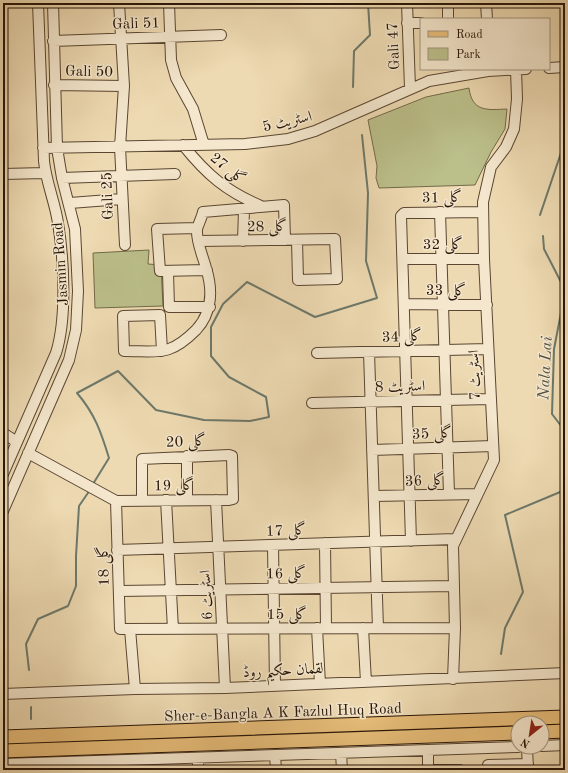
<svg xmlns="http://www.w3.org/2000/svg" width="568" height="773" font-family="'Old Standard TT',Amiri,serif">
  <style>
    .green { fill: #bbbf8a; stroke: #726a49 }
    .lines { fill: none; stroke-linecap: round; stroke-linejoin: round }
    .stream { stroke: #6c796b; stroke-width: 2 }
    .minor-casing { stroke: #5a4632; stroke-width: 12 }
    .major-casing { stroke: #281508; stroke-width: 15 }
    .minor { stroke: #f4e7cd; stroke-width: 10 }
    .major { stroke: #e7bd79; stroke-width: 13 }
    .labels { text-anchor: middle; stroke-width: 3; stroke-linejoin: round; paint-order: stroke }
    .street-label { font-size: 15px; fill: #281508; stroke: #f4e7cd }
    .water-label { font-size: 16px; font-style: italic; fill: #504f42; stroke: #f4e7cd }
  </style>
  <rect width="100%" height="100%" fill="#eedab2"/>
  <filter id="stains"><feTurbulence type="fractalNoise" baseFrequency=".005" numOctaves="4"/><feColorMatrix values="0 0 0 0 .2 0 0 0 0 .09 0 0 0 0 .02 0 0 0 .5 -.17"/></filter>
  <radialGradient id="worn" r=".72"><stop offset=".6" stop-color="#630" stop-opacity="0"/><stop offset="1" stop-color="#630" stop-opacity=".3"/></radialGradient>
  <path class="green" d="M469 88C472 112 487 110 507 109L505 129 491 152 475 185 379 188 376 178 377 166 368 120 426 97Z
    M149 250 148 264 161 265 163 306 95 308 93 253Z"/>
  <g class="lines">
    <path class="stream" d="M353 87 354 51 370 35 368 3
      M540 215 565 141
      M543 236 544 249 563 286 561 313 554 349 552 414 565 431
      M93 484 109 458C101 432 95 414 77 393L118 371 156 410 204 420 250 421 269 417 266 397 229 377 211 356V327L223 304 247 282 315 317 377 298 366 261 368 193 362 135
      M501 654 505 628 523 592 505 515 565 490
      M29 670 26 644 38 619 68 606 76 586V556L79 506 90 490
      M31 719V707"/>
    <defs>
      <path id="minor" d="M119 3 124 86 120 147 125 245
        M169 3 171 60 176 78 193 109 204 145
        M407 3 410 88
        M448 3V19
        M486 3 487 19
        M407 23H421
        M53 41 221 35
        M549 68 565 67
        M54 85 124 86
        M183 145C207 175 226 191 261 206
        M43 148 245 144 288 139 315 131 429 81 488 71 526 69
        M3 174 45 173
        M62 178 175 174
        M70 203 122 199
        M440 212 449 494
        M197 228 157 229 160 271 207 270
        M199 241 335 239 337 279 298 280 297 240
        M243 241 244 210
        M403 259H484
        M168 272 169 307H210
        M404 304 487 305
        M162 351 160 315 123 316 124 351C159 351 169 357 196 330 212 313 213 290 206 268 203 256 196 242 197 229 198 225 202 217 203 212L284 205 285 240
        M369 352 378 628
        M317 353 488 349
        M312 403 490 399
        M3 433 17 442
        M372 450 493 446
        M28 453 116 501 229 500 233 499 232 456 229 455 142 459V500
        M187 456V500
        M3 474 56 353C67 318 64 260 58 223 55 202 46 182 44 161L38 3
        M374 496 477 494
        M166 500 173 629
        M216 500 225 688
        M116 501 120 629 455 628
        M3 511 69 360 76 330 78 291 75 229 62 178 57 148 53 3
        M411 541 401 216 404 213 482 212
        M325 543 326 628
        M273 545 275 686
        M117 550 455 539
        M119 591 453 586
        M317 628 320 684
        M363 628 366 682
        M130 629 135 689
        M453 679 455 628 453 546 494 460 484 259 483 202 491 167 506 147 514 129 517 99 516 69
        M3 694 135 689 225 688 565 673
        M542 746 565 745
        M527 747 528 770
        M428 750V770
        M341 753 342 770
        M275 755 276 770
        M198 758V770
        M3 764 518 747
        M488 765 528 764
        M428 770H460"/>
      <path id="major" d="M542 732 565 731
        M3 737 565 717
        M3 751 518 733"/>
    </defs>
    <use href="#minor" class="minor-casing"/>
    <use href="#major" class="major-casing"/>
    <use href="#minor" class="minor"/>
    <use href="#major" class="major"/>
  </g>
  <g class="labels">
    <g class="street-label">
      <text transform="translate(136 23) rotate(-2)" y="5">Gali 51</text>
      <text transform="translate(393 46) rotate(-93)" y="5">Gali 47</text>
      <text transform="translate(89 71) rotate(1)" y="5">Gali 50</text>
      <text transform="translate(287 121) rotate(-13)" y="5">اسٹریٹ 5</text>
      <text transform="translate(228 168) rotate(39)" y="5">گلی 27</text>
      <text transform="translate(107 196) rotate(-92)" y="5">Gali 25</text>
      <text transform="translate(442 197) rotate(-1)" y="5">گلی 31</text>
      <text transform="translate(267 226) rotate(-1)" y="5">گلی 28</text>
      <text x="443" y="249">گلی 32</text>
      <text transform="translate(60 264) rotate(-94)" y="5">Jasmin Road</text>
      <text transform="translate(446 290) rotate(1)" y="5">گلی 33</text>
      <text transform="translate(402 336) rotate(-2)" y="5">گلی 34</text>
      <text transform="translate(474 375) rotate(-92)" y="5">اسٹریٹ 7</text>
      <text transform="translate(400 386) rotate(-1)" y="5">اسٹریٹ 8</text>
      <text transform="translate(432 433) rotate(-2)" y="5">گلی 35</text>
      <text transform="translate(186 441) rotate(-2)" y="5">گلی 20</text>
      <text transform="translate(425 480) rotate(-2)" y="5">گلی 36</text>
      <text transform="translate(174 485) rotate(-1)" y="5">گلی 19</text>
      <text transform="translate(286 530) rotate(-2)" y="5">گلی 17</text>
      <text transform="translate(103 566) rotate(-92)" y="5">گلی 18</text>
      <text transform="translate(286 573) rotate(-1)" y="5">گلی 16</text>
      <text transform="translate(206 595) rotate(-93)" y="5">اسٹریٹ 6</text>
      <text x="287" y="619">گلی 15</text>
      <text transform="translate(283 670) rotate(-3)" y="5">لقمان حکیم روڈ</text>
      <text transform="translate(283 712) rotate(-2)" y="5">Sher-e-Bangla A K Fazlul Huq Road</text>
    </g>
    <g class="water-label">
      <text transform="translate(544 368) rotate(-87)" y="6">Nala Lai</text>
    </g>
  </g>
  <rect width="568" height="773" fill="none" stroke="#eedab2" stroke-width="16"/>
  <rect x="4" y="4" width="560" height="765" fill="none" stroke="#281508" stroke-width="2"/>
  <rect x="8" y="8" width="552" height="757" fill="none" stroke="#281508"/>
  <rect x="420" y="18" width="130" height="52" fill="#f4e7cd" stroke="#a2937e"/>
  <rect x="428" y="31" width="20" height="6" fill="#e7bd79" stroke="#a2937e"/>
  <text x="456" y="38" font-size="12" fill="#281508">Road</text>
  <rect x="428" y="48" width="20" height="12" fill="#bbbf8a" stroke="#a2937e"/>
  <text x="456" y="58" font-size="12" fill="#281508">Park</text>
  <g transform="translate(530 735) rotate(210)"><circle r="19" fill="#f4e7cd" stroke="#a2937e"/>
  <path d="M0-3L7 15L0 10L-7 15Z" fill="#8f2418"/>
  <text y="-6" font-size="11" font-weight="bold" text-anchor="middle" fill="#281508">N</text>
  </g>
  <rect width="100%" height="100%" filter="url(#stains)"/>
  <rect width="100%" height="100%" fill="url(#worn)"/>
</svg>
